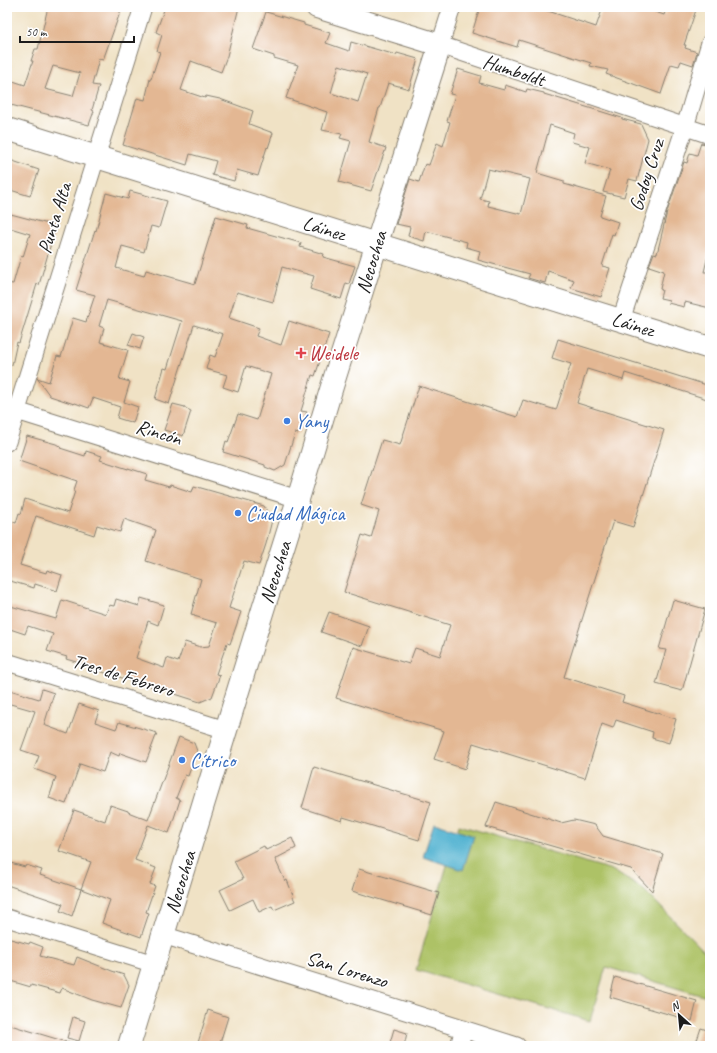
<svg xmlns="http://www.w3.org/2000/svg" width="717" height="1053" font-family="Caveat,sans-serif">
  <style>
    .green { fill: #adc266; stroke: #646f41 }
    .water { fill: #53b3d1; stroke: #386876 }
    .building { fill: #e3b793; fill-rule: evenodd }
    .lines { fill: none; stroke-linecap: round; stroke-linejoin: round }
    .street-casing { stroke: #867f70; stroke-width: 19 }
    .secondary-casing { stroke: #867f70; stroke-width: 24 }
    .street { stroke: #fff; stroke-width: 17 }
    .secondary { stroke: #fff; stroke-width: 22 }
    .health-dot { fill: #e0444e; stroke: #fff; stroke-width: 1.5 }
    .shop-dot { fill: #3f7fe0; stroke: #fff; stroke-width: 1.5 }
    .labels { text-anchor: middle; stroke-width: 3.5; stroke-linejoin: round; paint-order: stroke }
    .street-label { font-size: 20px; fill: #1c1c1c; stroke: #fff }
    .health-label { font-size: 20px; fill: #be3a42; stroke: #fff; text-anchor: start }
    .shop-label { font-size: 20px; fill: #366cbe; stroke: #fff; text-anchor: start }
  </style>
  <rect width="100%" height="100%" fill="#fff"/>
  <filter id="ink" filterUnits="userSpaceOnUse"><feTurbulence type="fractalNoise" baseFrequency=".025" numOctaves="2"/><feDisplacementMap in="SourceGraphic" scale="8" xChannelSelector="R" yChannelSelector="G"/><feConvolveMatrix kernelMatrix="1 2 1 2 8 2 1 2 1" color-interpolation-filters="sRGB"/></filter>
  <filter id="wash" filterUnits="userSpaceOnUse"><feTurbulence type="fractalNoise" baseFrequency=".012" numOctaves="4" result="noise"/><feDisplacementMap in="SourceGraphic" scale="16" xChannelSelector="R" yChannelSelector="G"/><feGaussianBlur stdDeviation="0.9" result="paint"/><feColorMatrix in="noise" values="0 0 0 0 0 0 0 0 0 0 0 0 0 0 0 0 0 1.4 0 .05"/><feComposite in="paint" operator="in"/></filter>
  <g filter="url(#wash)">
    <rect width="100%" height="100%" fill="#f0e2c5"/>
    <path class="green" d="M459 825 612 870 644 890 710 957V998L606 967 590 1021 416 970Z"/>
    <path class="water" d="M434 823 474 836 463 870 423 857Z"/>
    <g id="blocks">
      <path class="building" d="M48 7H122L103 60 99 59 92 85 99 86 92 110 94 111 89 125 7 104V79L25 85 33 61H31L35 49H38ZM53 66 80 73 73 96 45 89Z
        M165 7H239L227 56 221 72 191 61 181 90 205 98 206 96 220 99 253 111 249 124 273 133 268 148 267 147 258 176 237 170 234 181 212 175 216 161 190 154 187 165 123 145 137 98 145 100 150 79H151L160 52 157 51 162 35 156 32Z
        M480 7H502L512 10 513 7H536L596 27 603 7H641L664 15 667 7H697L684 45H686L685 48 697 52 693 65 681 61 679 66 671 64 661 94 606 74 608 70 590 66 591 63 519 40 517 47 472 33Z
        M266 12 304 23V25L330 33 326 43 349 51 351 42 396 55 397 53 418 59 409 89 388 83 380 108H379L369 142 386 148 371 191 339 182 351 141 340 138 342 134 322 130 327 112 286 98 298 65 274 58V56L253 49ZM339 65 367 74 358 102 331 93Z
        M458 69 481 76 479 83 504 90 505 85 526 92 527 89 544 93V94L622 118V119L641 124 648 139 637 181 629 179 624 197 603 192 610 170 585 163 590 147 572 142 574 133 550 125 537 173 564 181V184L606 196 600 216 618 222 614 235 612 234 602 266 610 268 601 297 571 288 574 280 548 271 545 283 528 278 530 274 478 260 480 251 466 247 467 242 426 231 424 241 408 236 410 227 396 224 410 179 419 182 425 164 429 165 437 143 443 146 450 122 447 121 455 95 450 94ZM488 169 530 179 521 214 488 206 489 201 480 199Z
        M701 143 710 145V247L704 272H710V308L685 302 684 307 668 303 669 300 660 298 662 290 660 289 664 271 649 266 654 253 657 254 667 212 684 162 687 163 690 153 697 155Z
        M7 159 39 170 30 196 7 189Z
        M130 191 167 201 159 228 151 226 144 252 122 246 116 268 144 276 146 270 195 284 216 216 248 225 247 228 301 243 300 247 324 254 323 257 355 266 349 284 346 283 341 299 310 289 314 276 282 267 273 302 237 292 229 318 259 328 256 336 281 345 289 321 329 334 315 376 312 375 301 411 307 412 298 434 295 433 285 465 275 471 265 467V465L223 452 226 441 228 442 238 414 257 420 271 374 246 366 238 392 223 387 227 375 206 369 210 355 215 357 223 334 194 325 169 404 155 399 164 368 167 369 182 321 107 300 99 326 104 328 100 342 128 350 119 379 130 382 124 402 138 407 133 423 117 418 120 407 93 398 89 408 75 403 74 404 50 396 37 378 49 382 57 356 61 357 73 318 86 322 95 295 76 290 95 230 96 231 106 193 128 199Z
        M7 213 56 226 39 285 37 284 19 343 17 342 12 365H7V283L13 284 21 256 23 257 30 234 7 227Z
        M133 333 144 337 140 349 128 345Z
        M558 339 710 386V400L625 373 623 380 587 369 577 403 664 430 633 527 613 521 564 677 624 696 622 702 676 719 669 743 652 738 653 732 616 720 613 728 602 724 585 778 473 743 465 769 434 759 444 731 336 698 353 647 409 664 415 648 440 656 450 625 344 592 362 535 371 538 379 511 361 505 382 440 400 445 419 386 517 417 523 400 556 410 571 364 552 358Z
        M173 404 185 407V408L191 411 183 436 164 430Z
        M27 436 56 444 61 447 60 448 85 456 86 451 102 456 100 460 128 469V468L147 474 145 480 169 487 170 485 192 492 194 486 264 506 272 520 266 544 259 565 244 561 229 608 241 612 230 644 227 643 216 674 220 675 212 697 200 702 147 685V687L129 681V680L89 668 90 666 66 659 67 657 47 651 53 634 28 626 25 634 7 628V605L56 619 62 600 106 614 109 605 114 606 116 599 139 606 141 598 164 605 158 625 148 621 136 658 164 668 167 658 178 662 185 642 200 647 209 646 217 623 194 616 195 615 191 614 201 579 146 561 156 530 124 519 120 532 97 525 94 535 36 516 20 565 46 573 47 570 62 575 57 591 35 584 34 588 7 580V531L10 521 16 523 19 513 21 514 25 499 68 513 75 491 74 490 77 481 19 461Z
        M673 600 705 609 682 691 656 684 666 650 659 649Z
        M329 612 369 626 362 646 321 632Z
        M42 689 54 693 44 725 68 734 79 704 99 711 95 722 116 729 119 722 157 733 146 762 120 753 119 756 110 752 103 772 80 764 66 804 49 798 56 777 34 769 39 756 21 750 35 711 7 703V699L10 690 39 699Z
        M179 737 194 743 197 751 188 776 185 775 176 798 180 800 169 833 148 825 135 860 156 868 150 884 155 886 146 912 149 913 141 937 102 923 110 900 81 889 72 916 60 911 63 904 7 885V862L25 867 26 865 42 870 40 875 81 889 91 862 59 851 74 810 105 821 110 805 128 811V812L148 820Z
        M314 767 431 802 419 840 343 817 342 821 302 808Z
        M496 802 561 823 574 820 595 825 603 836 663 854 652 891 631 869 486 827Z
        M292 838 296 848 275 859 285 881 287 880 293 895H292L295 901 274 910 272 906 259 912 253 899 230 910 220 890 243 879 234 861 264 846 266 850Z
        M359 869 439 893 432 915 352 891Z
        M7 938 29 944 30 942 43 947 40 956 74 965 77 957 112 971 124 975 129 985 121 1008 92 1000 62 988 60 993 31 985V987L7 980Z
        M615 977 697 1001 692 1021 610 997Z
        M208 1010 228 1017 219 1046H197Z
        M73 1017 85 1021 79 1041 67 1038Z
        M7 1024 70 1043 69 1046H23L7 1041Z
        M701 1028 710 1031V1046H695Z
        M394 1029 407 1033 404 1046H389Z"/>
    </g>
  </g>
  <g filter="url(#ink)">
    <use href="#blocks" fill-opacity="0" stroke="#867f70" stroke-width="1"/>
    <g class="lines">
      <defs>
        <path id="street" d="M452 7 440 45 710 135
          M621 320 685 127 710 43
          M7 408 298 499
          M7 442 143 7
          M7 662 226 730
          M7 918 154 964
          M163 935 517 1046
          M459 1046 464 1029"/>
        <path id="secondary" d="M7 129 710 348
          M129 1046 265 603C290 529 311 455 334 380 369 268 404 157 440 45L317 7"/>
      </defs>
      <use href="#street" class="street-casing"/>
      <use href="#secondary" class="secondary-casing"/>
      <use href="#street" class="street"/>
      <use href="#secondary" class="secondary"/>
    </g>
  </g>
  <path class="health-dot" d="M299 347h4v4h4v4h-4v4h-4v-4h-4v-4h4z"/>
  <g class="shop-dot">
    <circle cx="287" cy="421" r="4"/>
    <circle cx="238" cy="513" r="4"/>
    <circle cx="182" cy="760" r="4"/>
  </g>
  <g class="labels">
    <g class="street-label">
      <text transform="translate(514 70) rotate(18)" y="7">Humboldt</text>
      <text transform="translate(646 175) rotate(-72)" y="7">Godoy Cruz</text>
      <text transform="translate(54 218) rotate(-73)" y="7">Punta Alta</text>
      <text transform="translate(324 228) rotate(17)" y="7">Láinez</text>
      <text transform="translate(371 262) rotate(-73)" y="7">Necochea</text>
      <text transform="translate(633 324) rotate(17)" y="7">Láinez</text>
      <text transform="translate(159 432) rotate(17)" y="7">Rincón</text>
      <text transform="translate(275 572) rotate(-72)" y="7">Necochea</text>
      <text transform="translate(123 675) rotate(17)" y="7">Tres de Febrero</text>
      <text transform="translate(180 882) rotate(-73)" y="7">Necochea</text>
      <text transform="translate(347 969) rotate(17)" y="7">San Lorenzo</text>
    </g>
    <g class="health-label">
      <text x="309" y="360">Weidele</text>
    </g>
    <g class="shop-label">
      <text x="295" y="428">Yany</text>
      <text x="246" y="520">Ciudad Mágica</text>
      <text x="190" y="767">Cítrico</text>
    </g>
  </g>
  <rect width="717" height="1053" fill="none" stroke="#fff" stroke-width="24"/>
  <g transform="translate(679 1015) rotate(333)" stroke="#ffffff" stroke-width="3" paint-order="stroke">
  <path d="M0-3L7 15L0 10L-7 15Z" fill="#1c1c1c"/>
  <text y="-6" font-size="11" font-weight="bold" text-anchor="middle" fill="#1c1c1c">N</text>
  </g>
  <path d="M20 36v6h114v-6" fill="none" stroke="#1c1c1c" stroke-width="2"/>
  <text x="26" y="36" font-size="12" fill="#1c1c1c" stroke="#ffffff" stroke-width="3" paint-order="stroke">50 m</text>
</svg>
